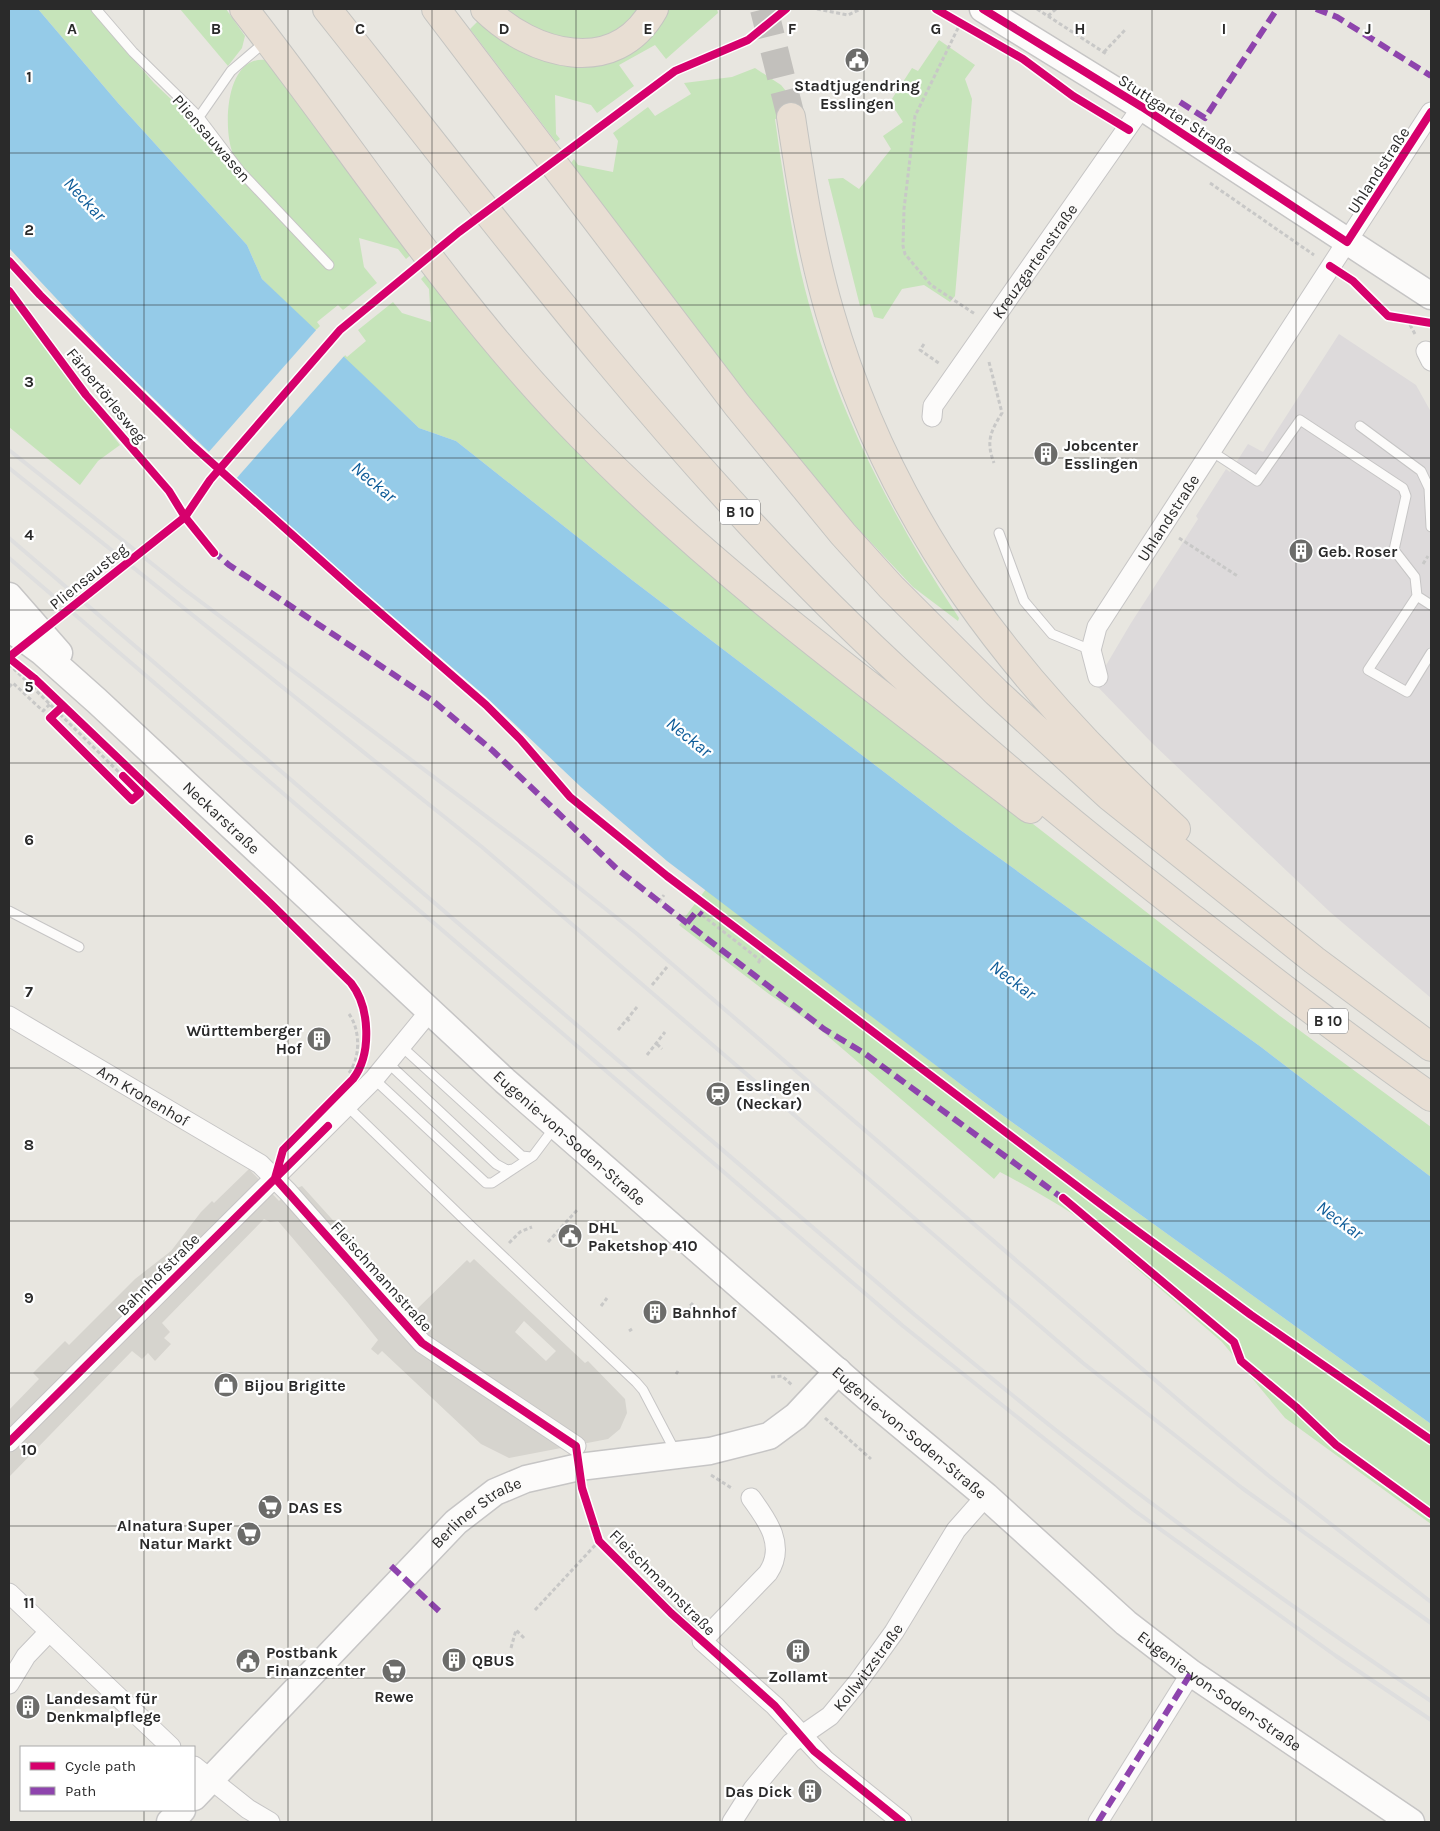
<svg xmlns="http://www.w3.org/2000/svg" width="1440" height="1831" font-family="Karla,sans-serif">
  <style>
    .industrial { fill: #dddadb }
    .green { fill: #c6e4ba }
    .plaza { fill: #d6d4ce; fill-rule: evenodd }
    .water { fill: #95cbe8 }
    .pier { fill: #e8e6e0 }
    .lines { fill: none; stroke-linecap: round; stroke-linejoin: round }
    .highway-tunnel { stroke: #c2c0bc; stroke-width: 28; stroke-dasharray: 28 14; stroke-linecap: butt }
    .lane-casing { stroke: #c6c5c5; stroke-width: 11 }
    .street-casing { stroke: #c6c5c5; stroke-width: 21 }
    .secondary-casing { stroke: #c6c5c5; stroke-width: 29 }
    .highway-casing { stroke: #c4c4c1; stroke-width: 30 }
    .path { stroke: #c8c8c7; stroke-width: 3; stroke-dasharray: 4 2.5; stroke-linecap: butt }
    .lane { stroke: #fcfbfa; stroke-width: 9 }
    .street { stroke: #fcfbfa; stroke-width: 19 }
    .secondary { stroke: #fcfbfa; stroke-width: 26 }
    .highway { stroke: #e8ded3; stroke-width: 28 }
    .rail { stroke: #dedede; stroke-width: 4 }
    .path-bridge { stroke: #c8c8c7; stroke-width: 3; stroke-dasharray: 4 2.5; stroke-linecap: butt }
    .quiet { stroke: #8e44ad; stroke-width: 6; stroke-dasharray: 12 6; stroke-linecap: butt }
    .cycleway-casing { stroke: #fff; stroke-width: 11 }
    .cycleway { stroke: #d6006c; stroke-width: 8 }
    .grid { fill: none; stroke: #2a2a2a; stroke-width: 1; stroke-opacity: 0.55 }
    .labels { text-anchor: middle; stroke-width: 4.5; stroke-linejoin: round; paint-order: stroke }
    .shield { fill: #fff; stroke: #6a6a6a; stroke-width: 1 }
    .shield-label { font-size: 15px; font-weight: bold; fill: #2a2a2a }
    .poi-label { font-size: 16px; font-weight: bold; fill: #2a2a2a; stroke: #fff; text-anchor: start }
    .street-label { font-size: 16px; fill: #2a2a2a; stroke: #fff }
    .water-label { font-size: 18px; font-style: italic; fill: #105d99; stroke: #fff }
    .grid-label { font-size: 16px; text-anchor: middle; font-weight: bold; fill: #2a2a2a; stroke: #fff; stroke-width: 4.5; stroke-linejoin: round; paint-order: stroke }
  </style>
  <rect width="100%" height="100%" fill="#e8e6e0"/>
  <path class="industrial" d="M1339 334 1416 385 1431 412V998L1330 912 1152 743 1095 684 1131 623 1198 519 1196 516 1226 469 1230 472 1248 444 1263 452Z"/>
  <path class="green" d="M38 9H90L154 83 192 119 223 157 232 151C223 125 226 54 267 60L413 253 406 259 398 249 359 238 364 267 377 283 343 310 338 305 317 322 320 326 315 331 262 279 247 245 118 103Z
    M180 9H226L245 36 242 48 228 66Z
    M499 9H640L622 28 600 39 558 41Z
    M665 9H717L718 13 666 59 655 45 619 65 634 86 597 113 591 105 555 95 556 134 560 139 556 142 470 29 480 19 561 61Z
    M939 40 975 65 965 79 972 99 955 296 950 302 924 285 902 289 883 319 874 317 870 304 860 306 828 179 843 178 859 189 891 149 883 136 903 122 896 111 888 105 912 68 918 71Z
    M755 68 781 85 805 114 775 119C781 163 788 207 796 250 823 383 884 505 959 618L958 621 913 587 848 518 751 401 571 163 574 159 578 165 613 172 618 141 613 133 648 107 655 116 691 94 684 83 732 77Z
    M427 273 465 322 988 789 1280 1016 1431 1127V1177L1261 1047 959 829 632 580 456 441 419 428 343 357 345 355 347 357 366 341 358 330 393 302 402 313 431 322 429 289 421 279Z
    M9 300 120 445 98 461 80 485 9 427Z
    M706 889 980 1099 1431 1424V1524L1285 1418 1222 1342 1128 1261 1131 1257C1091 1223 1047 1197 1000 1172L994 1179 816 1026 769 994 679 925Z"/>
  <path class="plaza" d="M249 1169 279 1201 288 1192 302 1186 415 1311 467 1260 470 1263 474 1259 585 1363 588 1361 625 1399 627 1413 620 1429 608 1439 509 1458 481 1444 382 1351 378 1355 371 1349 378 1340 348 1303 278 1221 270 1222 264 1219 162 1323 170 1332 164 1338 171 1344 155 1361 148 1353 142 1359 132 1351 9 1477V1410L39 1379 33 1373 65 1341 69 1345 135 1279 171 1251 201 1212 212 1201 214 1203ZM524 1321 556 1351 546 1361 515 1332Z"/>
  <path class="water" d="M9 9H38L118 103 247 245 262 279 419 428 456 441 632 580 959 829 1261 1047 1431 1177V1424L980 1099 667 861 581 787 485 696 351 580 239 481 113 359 9 248Z"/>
  <path class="pier" d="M317 329 345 355 235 480 207 454Z"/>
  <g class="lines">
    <path class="highway-tunnel" d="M764 9 791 117"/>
    <defs>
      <path id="lane" d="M96 9 133 52 199 117 240 171 329 265
        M199 117 231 71 266 41
        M1360 426 1421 471 1429 488 1431 527
        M1211 451 1257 481 1300 420 1403 488 1406 496 1394 550 1415 577 1417 596 1431 605
        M999 533 1024 601 1052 634 1091 650
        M1417 596 1368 670 1407 692 1431 653
        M9 911 79 947
        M401 1046 522 1156 531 1157
        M388 1063 496 1164 507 1170 513 1169
        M374 1079 486 1183H492L533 1156 554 1128
        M347 1106 472 1227 636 1382 643 1390 675 1451
        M646 1588 702 1641"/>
      <g id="street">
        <path d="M1426 351 1431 361"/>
        <path id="s1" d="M932 417 933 406 1142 107"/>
        <path id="s2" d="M1098 677 1091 650 1097 627 1431 112"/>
        <path id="s3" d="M9 1016 260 1164 288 1192 422 1343 576 1446"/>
        <path d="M9 1442 374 1079 429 1012"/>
        <path d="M751 1498C768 1521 786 1546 768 1573L702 1641 775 1706 825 1760 902 1822"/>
        <path d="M9 1593 171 1747"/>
        <path d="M9 1684 26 1656 49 1632"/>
        <path d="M194 1766 248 1809 270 1822"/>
        <path id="s4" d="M732 1822 753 1789 791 1743 830 1716 858 1682 894 1632 956 1530 986 1496"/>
        <path d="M1098 1822 1191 1673"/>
      </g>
      <g id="secondary">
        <path d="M983 9 1142 107 1431 296"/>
        <path d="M9 596 59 653"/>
        <path id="s5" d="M9 628 42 652 97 701 505 1081 867 1397 986 1496 1126 1623 1191 1673 1411 1822"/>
        <path id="s6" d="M194 1797 456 1522 495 1492 526 1479 579 1467 710 1451 769 1436 796 1416 838 1371"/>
        <path d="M170 1822 182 1810"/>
      </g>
      <path id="highway" d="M244 9C351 146 445 293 565 419 705 566 870 686 1030 809
        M327 9C483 205 633 406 809 585 926 704 1056 812 1187 914 1267 976 1348 1039 1431 1097
        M436 9 737 405 843 534 891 587 996 692 1109 796 1314 960 1431 1047
        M485 9C532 55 615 79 654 9
        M791 117C801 183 811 249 830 313 891 524 1015 683 1176 829"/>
    </defs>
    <use href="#lane" class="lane-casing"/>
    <use href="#street" class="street-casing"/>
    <use href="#secondary" class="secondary-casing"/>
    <use href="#highway" class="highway-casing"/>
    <path class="path" d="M817 9 848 15 861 9
      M936 9 964 24
      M1037 9 1108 55
      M1048 16 1056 9
      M961 22 915 116 904 209 903 246 905 254 931 285 975 314
      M1104 52 1125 30
      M675 71 748 40 786 9
      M1065 90 1110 120
      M1210 183 1314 255
      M9 261 40 295 192 445 354 590 486 705 520 739 570 797 667 876 1106 1208 1251 1315 1431 1440
      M1348 278 1388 316 1431 323
      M9 291 105 418 169 491 185 517
      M1407 319 1416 336
      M924 344 920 350 940 364
      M989 362 1002 413C990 432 986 442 994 463
      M1179 538 1239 577
      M1423 564 1428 556
      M9 664 140 793 132 800 50 718
      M9 687 13 683 43 711 50 704
      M659 902 664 895
      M702 915 760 960
      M758 963 767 951
      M652 985 667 967
      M349 1014C360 1029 361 1057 349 1073
      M627 1018 630 1022
      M618 1030 637 1007
      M657 1044 662 1049
      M647 1055 665 1032
      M548 1242 578 1209
      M509 1243 520 1232 532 1227
      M693 1303 689 1307 700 1318 697 1321
      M601 1306 607 1298
      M629 1331 632 1329
      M676 1374 678 1371
      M771 1377 782 1376 792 1385
      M825 1418 871 1459
      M711 1475 733 1489
      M582 1490 599 1541 636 1578
      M535 1610 599 1541
      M511 1648 516 1630 524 1638"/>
    <use href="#lane" class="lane"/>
    <use href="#street" class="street"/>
    <use href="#secondary" class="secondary"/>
    <use href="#highway" class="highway"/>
    <path class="rail" d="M9 450 185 590 539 856 636 933 1191 1411 1269 1476 1431 1602
      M9 468 482 847 1083 1363 1242 1488 1431 1623
      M9 538 915 1315C970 1360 1024 1406 1080 1449 1194 1537 1312 1621 1431 1701
      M9 558 903 1326 1135 1511 1336 1656 1431 1720"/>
    <path class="path-bridge" d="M9 657 185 517 210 480 340 330 459 232 675 71"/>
    <path class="quiet" d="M1316 9 1337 17 1431 76
      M1180 102 1205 118 1277 9
      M212 550 229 565 432 700 492 750 617 869 824 1029 864 1053 1065 1200
      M687 923 697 911 702 915
      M391 1566 439 1611
      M1098 1822 1191 1673"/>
    <defs>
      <path id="cycleway" d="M936 9 1023 59 1073 96 1129 130
        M983 9 1142 107 1347 242 1431 112
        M9 261 40 295 192 445 354 590 486 705 520 739 570 797 667 876 1106 1208 1251 1315 1431 1440
        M1330 266 1353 281 1388 316 1431 323
        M9 291 86 395 169 491 185 517 214 553
        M9 657 185 517 210 480 340 330 459 232 675 71 748 40 786 9
        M9 658 34 678 271 904 351 983C370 1007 372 1054 353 1079L283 1150 275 1178
        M63 706 50 718 132 800 140 793 123 776
        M275 1178 422 1343 576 1446 582 1488 599 1541 671 1613 775 1706 814 1751 902 1822
        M1063 1198 1234 1342 1241 1361 1296 1407 1336 1445 1431 1514
        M9 1442 328 1126"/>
    </defs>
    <use href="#cycleway" class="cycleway-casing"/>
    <use href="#cycleway" class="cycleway"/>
  </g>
  <path class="grid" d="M144 9V1747M288 9V1822M432 9V1822M576 9V1822M720 9V1822M864 9V1822M1008 9V1822M1152 9V1822M1296 9V1822M9 153H1431M9 305H1431M9 458H1431M9 610H1431M9 763H1431M9 916H1431M9 1068H1431M9 1221H1431M9 1373H1431M9 1526H1431M9 1678H1431M144 1810V1822"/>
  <defs>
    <symbol id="civic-disc" viewBox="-11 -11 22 22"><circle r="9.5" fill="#6c6c6a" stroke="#fff"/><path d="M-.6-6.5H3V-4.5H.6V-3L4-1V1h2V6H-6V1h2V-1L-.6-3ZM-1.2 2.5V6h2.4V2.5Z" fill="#fff"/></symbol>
    <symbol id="building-disc" viewBox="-11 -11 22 22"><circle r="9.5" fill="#6c6c6a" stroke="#fff"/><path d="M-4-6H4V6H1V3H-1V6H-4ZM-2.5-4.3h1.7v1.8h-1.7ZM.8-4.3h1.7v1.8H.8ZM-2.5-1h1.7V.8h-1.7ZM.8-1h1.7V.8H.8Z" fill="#fff"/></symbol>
    <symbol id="station-disc" viewBox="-11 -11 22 22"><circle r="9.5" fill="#6c6c6a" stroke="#fff"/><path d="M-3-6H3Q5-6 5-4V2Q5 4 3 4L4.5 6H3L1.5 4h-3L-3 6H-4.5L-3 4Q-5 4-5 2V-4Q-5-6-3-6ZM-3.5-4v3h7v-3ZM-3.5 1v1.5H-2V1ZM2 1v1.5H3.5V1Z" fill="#fff"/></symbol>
    <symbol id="shop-disc" viewBox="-11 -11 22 22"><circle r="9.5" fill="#6c6c6a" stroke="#fff"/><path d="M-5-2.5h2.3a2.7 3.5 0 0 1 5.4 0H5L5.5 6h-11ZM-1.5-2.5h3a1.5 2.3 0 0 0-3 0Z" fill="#fff"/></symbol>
    <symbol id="supermarket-disc" viewBox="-11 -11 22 22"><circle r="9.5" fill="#6c6c6a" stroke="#fff"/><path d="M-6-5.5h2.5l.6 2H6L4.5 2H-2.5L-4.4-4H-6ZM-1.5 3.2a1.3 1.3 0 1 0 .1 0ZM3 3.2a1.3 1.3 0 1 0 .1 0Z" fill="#fff"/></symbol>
  </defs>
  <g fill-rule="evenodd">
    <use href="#civic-disc" x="843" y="46" width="28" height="28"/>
    <use href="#building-disc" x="1032" y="440" width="28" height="28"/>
    <use href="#building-disc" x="1287" y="537" width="28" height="28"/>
    <use href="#building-disc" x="305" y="1025" width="28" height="28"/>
    <use href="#station-disc" x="704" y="1080" width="28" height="28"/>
    <use href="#civic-disc" x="556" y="1222" width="28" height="28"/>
    <use href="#building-disc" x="641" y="1298" width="28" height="28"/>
    <use href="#shop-disc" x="212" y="1371" width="28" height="28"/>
    <use href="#supermarket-disc" x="256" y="1493" width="28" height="28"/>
    <use href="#supermarket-disc" x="235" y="1520" width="28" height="28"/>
    <use href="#building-disc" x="784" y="1637" width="28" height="28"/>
    <use href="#building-disc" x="440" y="1646" width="28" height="28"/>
    <use href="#civic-disc" x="234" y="1647" width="28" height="28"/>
    <use href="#supermarket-disc" x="380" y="1657" width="28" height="28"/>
    <use href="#building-disc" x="14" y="1693" width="28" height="28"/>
    <use href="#building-disc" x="796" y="1777" width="28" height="28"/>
  </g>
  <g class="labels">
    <g class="shield">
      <rect x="720" y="499.5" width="40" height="25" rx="4"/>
      <rect x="1308" y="1008.5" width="40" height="25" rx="4"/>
    </g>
    <g class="shield-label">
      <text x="740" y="517">B 10</text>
      <text x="1328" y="1026">B 10</text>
    </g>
    <g class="poi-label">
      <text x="857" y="91" text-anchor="middle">Stadtjugendring<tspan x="857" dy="18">Esslingen</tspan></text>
      <text x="1064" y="451">Jobcenter<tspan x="1064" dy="18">Esslingen</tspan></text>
      <text x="1318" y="557">Geb. Roser</text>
      <text x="302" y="1036" text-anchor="end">Württemberger<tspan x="302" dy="18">Hof</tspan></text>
      <text x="736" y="1091">Esslingen<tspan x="736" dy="18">(Neckar)</tspan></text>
      <text x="588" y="1233">DHL<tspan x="588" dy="18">Paketshop 410</tspan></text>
      <text x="672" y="1318">Bahnhof</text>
      <text x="244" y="1391">Bijou Brigitte</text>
      <text x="288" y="1513">DAS ES</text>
      <text x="232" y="1531" text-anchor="end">Alnatura Super<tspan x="232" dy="18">Natur Markt</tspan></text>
      <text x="266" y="1658">Postbank<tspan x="266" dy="18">Finanzcenter</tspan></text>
      <text x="472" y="1666">QBUS</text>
      <text x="798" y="1682" text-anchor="middle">Zollamt</text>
      <text x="394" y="1702" text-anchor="middle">Rewe</text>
      <text x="46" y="1704">Landesamt für<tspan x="46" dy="18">Denkmalpflege</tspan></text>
      <text x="792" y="1797" text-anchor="end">Das Dick</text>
    </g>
    <g class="street-label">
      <text transform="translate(1176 114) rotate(33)" y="6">Stuttgarter Straße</text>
      <text transform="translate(212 138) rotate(49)" y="6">Pliensauwasen</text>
      <text transform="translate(1378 170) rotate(-57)" y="6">Uhlandstraße</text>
      <text dy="6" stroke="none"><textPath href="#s1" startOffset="188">Kreuzgartenstraße</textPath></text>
      <text transform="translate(107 395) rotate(51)" y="6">Färbertörlesweg</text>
      <text dy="6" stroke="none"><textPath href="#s2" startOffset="182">Uhlandstraße</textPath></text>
      <text transform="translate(88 576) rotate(-39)" y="6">Pliensausteg</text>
      <text dy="6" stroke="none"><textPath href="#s5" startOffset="285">Neckarstraße</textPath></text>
      <text dy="6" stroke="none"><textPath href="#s3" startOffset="156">Am Kronenhof</textPath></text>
      <text dy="6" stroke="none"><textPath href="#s5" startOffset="758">Eugenie-von-Soden-Straße</textPath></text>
      <text transform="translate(158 1274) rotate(-45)" y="6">Bahnhofstraße</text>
      <text transform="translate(382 1276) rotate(48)" y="6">Fleischmannstraße</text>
      <text dy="6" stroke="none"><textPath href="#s5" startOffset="1208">Eugenie-von-Soden-Straße</textPath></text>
      <text dy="6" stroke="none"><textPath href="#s6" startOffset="402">Berliner Straße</textPath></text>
      <text transform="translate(663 1582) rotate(45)" y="6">Fleischmannstraße</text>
      <text dy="6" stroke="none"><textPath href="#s4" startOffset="208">Kollwitzstraße</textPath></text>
      <text dy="6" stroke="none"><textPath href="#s5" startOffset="1612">Eugenie-von-Soden-Straße</textPath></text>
    </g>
    <g class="water-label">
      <text transform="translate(85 199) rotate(47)" y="6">Neckar</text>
      <text transform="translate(374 482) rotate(40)" y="6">Neckar</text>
      <text transform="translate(689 737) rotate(39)" y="6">Neckar</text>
      <text transform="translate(1013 980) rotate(37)" y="6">Neckar</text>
      <text transform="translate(1340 1220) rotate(36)" y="6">Neckar</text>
    </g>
  </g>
  <g class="grid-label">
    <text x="72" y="34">A</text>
    <text x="216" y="34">B</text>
    <text x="360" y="34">C</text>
    <text x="504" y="34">D</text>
    <text x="648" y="34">E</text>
    <text x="792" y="34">F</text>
    <text x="936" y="34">G</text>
    <text x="1080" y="34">H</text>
    <text x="1224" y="34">I</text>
    <text x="1368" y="34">J</text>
    <text x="29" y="82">1</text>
    <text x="29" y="235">2</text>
    <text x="29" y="387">3</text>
    <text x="29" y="540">4</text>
    <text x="29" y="692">5</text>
    <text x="29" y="845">6</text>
    <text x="29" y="997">7</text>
    <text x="29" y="1150">8</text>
    <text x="29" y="1303">9</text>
    <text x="29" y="1455">10</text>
    <text x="29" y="1608">11</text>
  </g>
  <rect width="1440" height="1831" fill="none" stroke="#2a2a2a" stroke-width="20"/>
  <rect x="20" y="1746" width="175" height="65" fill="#ffffff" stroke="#aaaaaa"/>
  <rect x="30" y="1762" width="25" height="8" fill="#d6006c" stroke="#aaaaaa"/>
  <text x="65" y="1771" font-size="15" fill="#2a2a2a">Cycle path</text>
  <rect x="30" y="1787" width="25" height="8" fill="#8e44ad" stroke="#aaaaaa"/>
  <text x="65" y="1796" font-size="15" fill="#2a2a2a">Path</text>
</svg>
